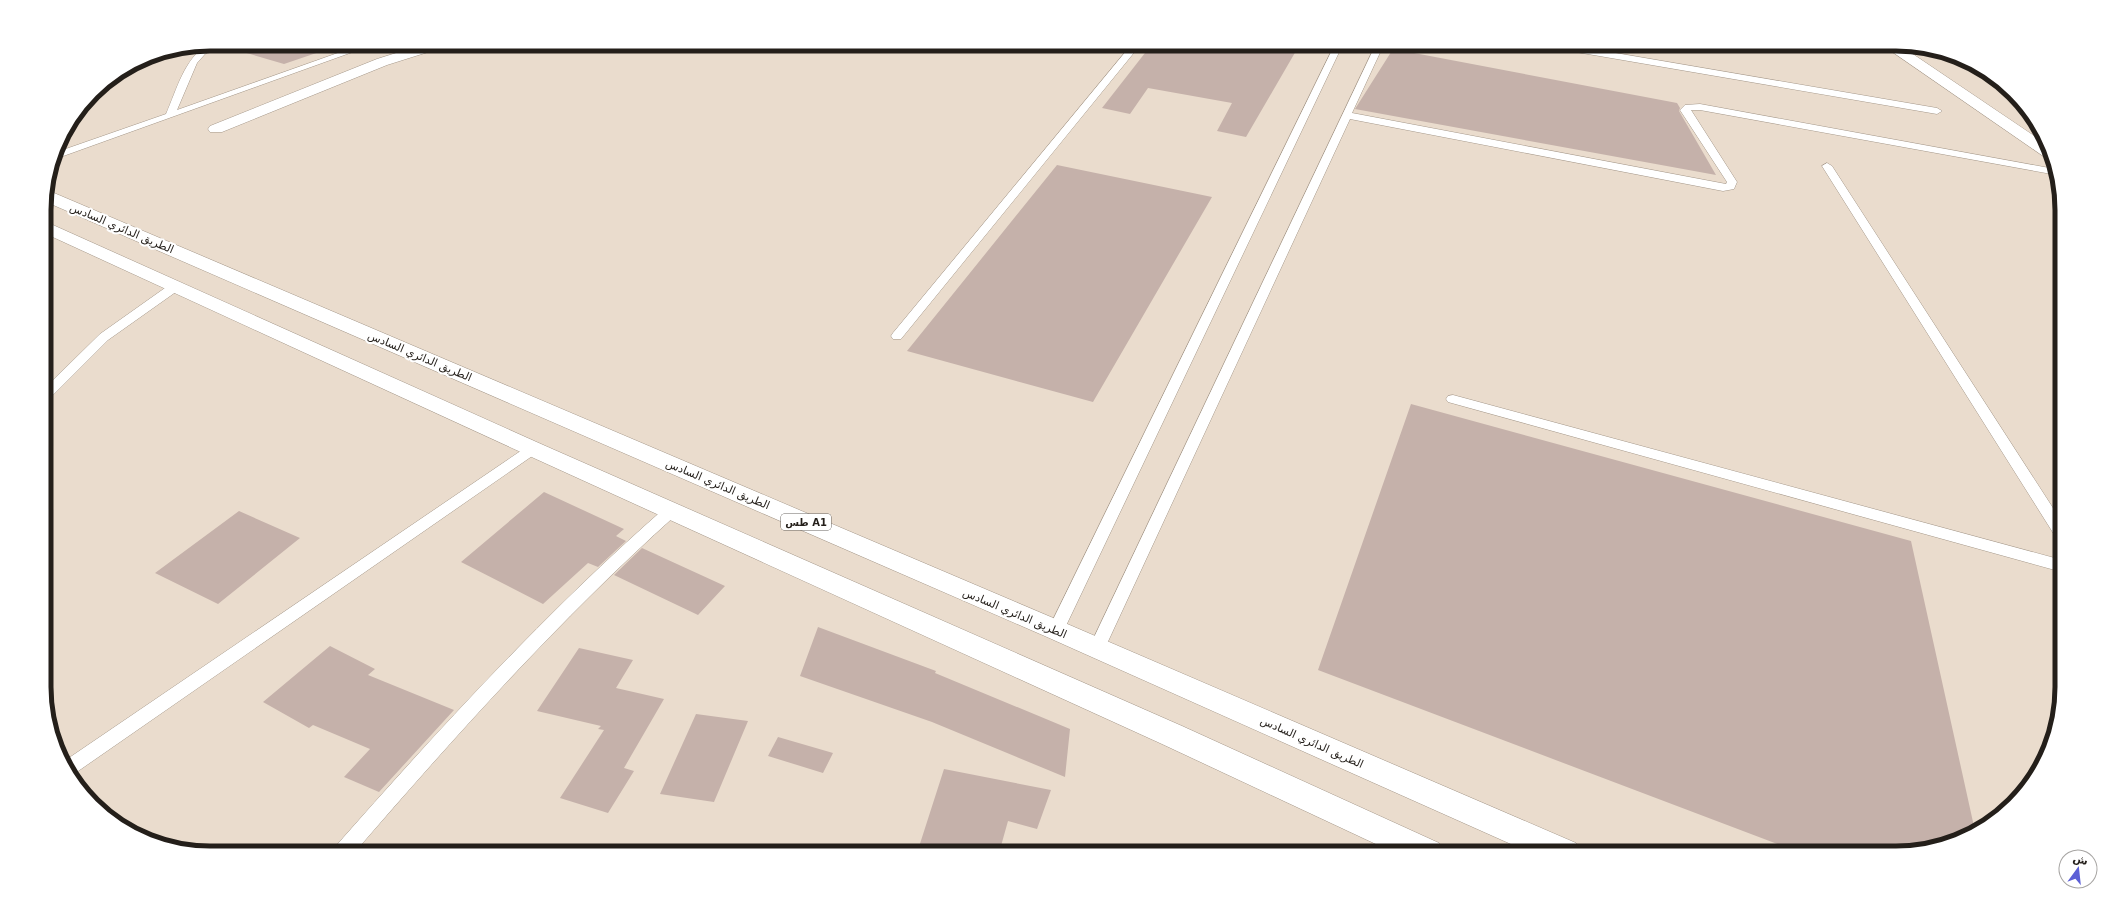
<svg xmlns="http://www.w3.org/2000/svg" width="2106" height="897" font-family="'DejaVu Sans','Noto Sans Arabic',sans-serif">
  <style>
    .building { fill: #c5b1aa }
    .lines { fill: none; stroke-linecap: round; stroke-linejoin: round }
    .lane-casing { stroke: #a49789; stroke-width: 1 }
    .street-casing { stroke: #a49789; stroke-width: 1 }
    .highway-casing { stroke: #a49789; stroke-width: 1 }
    .lane { fill: #fff; fill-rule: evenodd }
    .street { fill: #fff; fill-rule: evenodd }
    .highway { fill: #fff; fill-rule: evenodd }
    .labels { text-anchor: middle; stroke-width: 4; stroke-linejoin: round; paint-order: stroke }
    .shield { fill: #fff; stroke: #66625f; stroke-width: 1 }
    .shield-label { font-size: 10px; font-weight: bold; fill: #241f1a }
    .street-label { font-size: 11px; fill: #241f1a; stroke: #fff }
    .rim { fill: none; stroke: #241f1a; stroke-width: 5 }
  </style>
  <rect width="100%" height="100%" fill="#eadccd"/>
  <path class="building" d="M233 44H334V47L284 64 233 49Z
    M1152 44H1300L1246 137 1217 131 1232 103 1148 88 1130 114 1102 108Z
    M1393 49 1677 103 1680 108 1679 111 1716 175 1355 109Z
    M1057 165 1212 197 1093 402 907 351Z
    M1411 404 1911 541 1975 831 1950 844 1907 853H1801L1318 670Z
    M544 492 624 529 616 536 626 541 598 567 588 563 543 604 461 562Z
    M239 511 300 538 218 604 155 573Z
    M642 548 725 586 698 615 614 575Z
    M818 627 936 671 935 673 1070 729 1065 777 932 722 800 676Z
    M330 646 375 669 368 675 454 710 379 792 344 777 370 749 313 725 309 728 263 702Z
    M579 648 633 660 616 688 664 699 624 768 634 771 608 813 560 798 604 730 598 729 601 726 537 711Z
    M696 714 748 721 714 802 660 794Z
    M778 737 833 753 823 773 768 756Z
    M944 769 1051 790 1037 829 1008 821 999 853H917Z"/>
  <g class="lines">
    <defs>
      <path id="lane" d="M208 44H219L205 54 197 63 177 110 363 44H375L55 159 57 152 166 114C177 89 184 59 208 44Z
        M1132 44H1141L901 339H893L891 336 893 333Z
        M1335 44H1343L1064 630 1062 635 1056 637 1050 635 1048 630Z
        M1376 44H1384L1352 113 1726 184 1727 182 1680 110 1685 105 1700 104 2055 169 2057 175 1700 110H1691L1737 182 1734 189 1723 191 1350 119 1105 648 1103 653 1097 655 1091 653 1089 648Z
        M1543 44H1563L1937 108 1942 111 1937 114 1547 47Z
        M1827 163 1832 166 2062 522V541L2057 539 1822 166Z
        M176 282 180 283 182 286 180 289 108 340 50 398 45 399V388L100 334 172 283Z
        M1453 395 2062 560V572L1448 402 1446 399 1448 396Z
        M533 444 538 446 540 449 538 452 71 776 63 762 528 446Z
        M671 506 676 507 678 511 676 515C560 619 456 735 354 853H332L335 847C440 728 547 611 666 507Z"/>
      <path id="street" d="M425 44H446L444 47 387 65 222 132H210L208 129 210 126 377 59Z
        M1881 44H1898L2049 146 2053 160 2046 158Z"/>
      <path id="highway" d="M47 190 1065 623 1576 843 1580 853H1531L1047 637 44 201Z
        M44 221 541 444 1182 726 1439 843 1443 853H1395L1162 744 525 454 44 233Z"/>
    </defs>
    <use href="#lane" class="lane-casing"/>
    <use href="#street" class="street-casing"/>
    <use href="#highway" class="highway-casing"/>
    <use href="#lane" class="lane"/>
    <use href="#street" class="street"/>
    <use href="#highway" class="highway"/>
  </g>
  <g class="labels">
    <rect class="shield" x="781" y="514" width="50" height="16" rx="3"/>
    <g class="shield-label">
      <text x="806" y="526">طس A1</text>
    </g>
    <g class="street-label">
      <text transform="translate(122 228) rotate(23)" y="4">الطريق الدائري السادس</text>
      <text transform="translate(420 356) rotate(23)" y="4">الطريق الدائري السادس</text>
      <text transform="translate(718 484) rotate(23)" y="4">الطريق الدائري السادس</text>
      <text transform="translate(1015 613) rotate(23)" y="4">الطريق الدائري السادس</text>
      <text transform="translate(1312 742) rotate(24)" y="4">الطريق الدائري السادس</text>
    </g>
  </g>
  <path d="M0 0H2106V897H0ZM210 51H1896A159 159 0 0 1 2055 210V687A159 159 0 0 1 1896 846H210A159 159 0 0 1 51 687V210A159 159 0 0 1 210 51Z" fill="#fff" fill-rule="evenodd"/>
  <path class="rim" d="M210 51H1896A159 159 0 0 1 2055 210V687A159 159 0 0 1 1896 846H210A159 159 0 0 1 51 687V210A159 159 0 0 1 210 51Z"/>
  <g transform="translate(2078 869) rotate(15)"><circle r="19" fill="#ffffff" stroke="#a7a5a3"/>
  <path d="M0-3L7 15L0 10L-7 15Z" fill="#5c5fd6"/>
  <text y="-6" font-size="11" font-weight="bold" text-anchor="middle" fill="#241f1a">ش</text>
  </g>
</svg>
